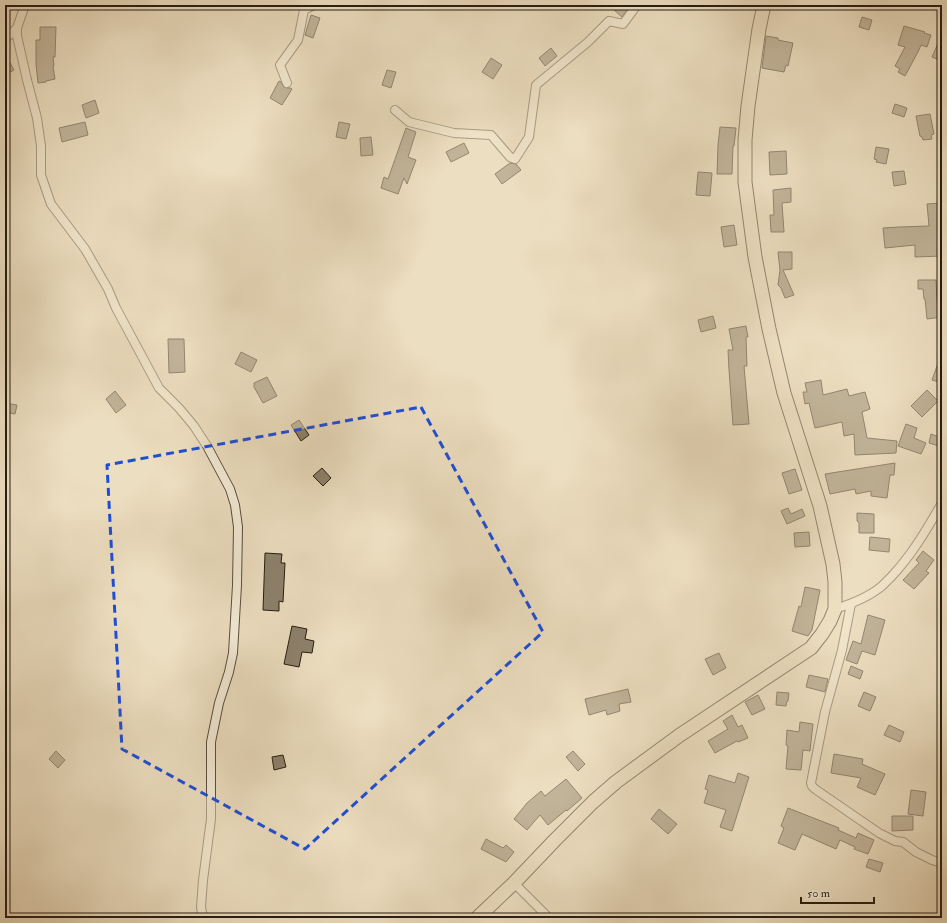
<svg xmlns="http://www.w3.org/2000/svg" width="947" height="923" font-family="'IM FELL Double Pica',serif">
  <style>
    .building { fill: #8d816c; stroke: #261d12 }
    .lines { fill: none; stroke-linecap: round; stroke-linejoin: round }
    .minor-casing { stroke: #584d3e; stroke-width: 10 }
    .primary-casing { stroke: #261d12; stroke-width: 15 }
    .minor { stroke: #f3ead6; stroke-width: 8 }
    .primary { stroke: #ecdec0; stroke-width: 13 }
    .marked { fill: none; stroke: #1d4ed8; stroke-width: 3; stroke-dasharray: 8 5; stroke-linejoin: round }
  </style>
  <rect width="100%" height="100%" fill="#ecdec0"/>
  <filter id="stains"><feTurbulence type="fractalNoise" baseFrequency=".005" numOctaves="4"/><feColorMatrix values="0 0 0 0 .2 0 0 0 0 .09 0 0 0 0 .02 0 0 0 .5 -.17"/></filter>
  <radialGradient id="worn" r=".72"><stop offset=".6" stop-color="#630" stop-opacity="0"/><stop offset="1" stop-color="#630" stop-opacity=".3"/></radialGradient>
  <path class="building" d="M618 5H626L629 7 622 17 614 10Z
    M311 15 320 18 313 38 305 35Z
    M862 17 872 20 869 30 859 27Z
    M904 26 925 32 924 33 931 35 927 47 921 45 919 50 905 76 898 72 900 69 895 66 905 47 898 45Z
    M40 27H56L55 57H53L54 66H53L55 79 46 81V82L38 83 36 64V40H40Z
    M942 34V61L932 57Z
    M766 36 778 38V40L793 43 788 66 786 65 784 72 762 68Z
    M551 48 557 56 545 66 539 58Z
    M5 54 14 70 5 75Z
    M491 58 502 65 493 79 482 72Z
    M387 70 396 72 391 88 382 85Z
    M279 81 281 82 284 87 287 88H290L292 89 282 105 270 98Z
    M95 100 99 113 86 118 82 105Z
    M895 104 907 108 904 117 892 113Z
    M930 114 934 134 931 135 932 139 923 140 922 137 920 136 916 116Z
    M85 122 88 135 62 142 59 128Z
    M339 122 350 124 346 139 336 137Z
    M720 127 736 128 734 146H733L732 174H717L718 145Z
    M406 128 416 132 408 157 416 160 407 184 404 178 398 194 381 188 384 177 388 179Z
    M371 137 373 155 361 156 360 138Z
    M464 143 469 153 451 162 446 152Z
    M876 147 889 149 886 164 876 162 877 160 874 159Z
    M786 151 787 174 770 175 769 152Z
    M510 163 516 164 521 170 502 184 495 174Z
    M904 171 906 184 894 186 892 172Z
    M698 172 712 173 710 196 696 195Z
    M791 188V202L782 203 784 232H771L770 215H774L773 190Z
    M942 203V256L915 257V245L885 248 883 228 899 227 929 226 927 204Z
    M734 225 737 245 724 247 721 227Z
    M778 252H792V269L783 270 794 295 785 298 781 288 778 285 780 270Z
    M918 280H936L937 301 942 300V317L927 319 925 299H924L923 289H918Z
    M713 316 716 328 701 332 698 320Z
    M746 326 748 337H746L747 366H744L749 424 733 425 729 370 728 350H733L729 329Z
    M168 339H184L185 372 169 373Z
    M241 352 257 360 251 372 235 364Z
    M941 355H942V383L932 380Z
    M267 377 277 396 263 403 254 387V383Z
    M821 380 823 395 847 389 849 396 865 392 870 409 862 412 867 438 897 441 896 453 855 455 854 434 844 436 842 422 815 428 809 403 805 404 803 392H807L805 383Z
    M927 390 938 401 922 417 911 406Z
    M115 391 126 405 116 413 106 399Z
    M5 403 17 405 15 414 5 412Z
    M299 420 309 435 301 441 291 425Z
    M906 424 917 428 914 438 926 443 921 454 898 446Z
    M931 434 942 438V447L929 443Z
    M895 463 894 475H890L887 498 871 496V491L856 494 855 489 830 494 825 474Z
    M322 468 331 478 323 486 313 476Z
    M795 469 802 490 789 494 782 473Z
    M788 508 791 514 802 509 805 516 787 524 781 511Z
    M857 513 874 514V533H859V523L857 521Z
    M809 532 810 546 795 547 794 533Z
    M870 537 890 539 889 552 869 550Z
    M923 551 934 560 926 571 929 573 914 589 903 580 919 563 916 560Z
    M265 553 282 554 281 563H285L283 602 279 601V611L263 610Z
    M805 587 820 590 812 630 808 636 792 631 799 606 801 607Z
    M868 615 885 620 875 655 862 651 857 664 846 660 853 641 861 644Z
    M292 626 307 629 305 639 314 641 312 653 302 652 299 667 284 664Z
    M719 653 726 668 713 675 705 659Z
    M851 666 863 671 860 679 848 674Z
    M809 675 828 679 825 692 806 687Z
    M628 689 631 702 619 704 620 711 607 715 606 710 589 715 585 699Z
    M777 692 789 693 788 701H787L786 706 776 705Z
    M864 692 876 697 870 711 858 706Z
    M758 695 765 709 752 715 745 702Z
    M732 715 738 727 742 725 748 738 738 742 737 741 715 753 708 741 728 729 723 721Z
    M800 722 813 724 810 751 803 750 801 770 786 769 788 746 786 745 787 730 799 732Z
    M889 725 904 732 900 742 884 735Z
    M56 751 65 760 58 768 49 759Z
    M573 751 585 764 578 771 566 757Z
    M834 754 863 759 862 764 885 774 875 795 857 787 861 778 831 773Z
    M283 755 286 767 274 770 272 757Z
    M738 773 749 777 732 831 720 827 726 810 704 803 708 790 705 789 709 775 735 783Z
    M566 779 582 798 567 811 566 810 548 825 540 815 527 830 514 819 527 803 541 791 545 796Z
    M911 790 926 792 923 816 908 814Z
    M788 808 839 828 838 830 856 838 858 833 874 840 868 854 854 849 855 847 840 840 836 849 802 834 795 850 778 843 784 828 781 826Z
    M659 809 677 824 668 834 651 819Z
    M892 816H913V830L892 831Z
    M486 839 503 848 506 845 514 852 506 862 481 849Z
    M869 859 883 863 880 872 866 867Z"/>
  <g class="lines">
    <defs>
      <path id="minor" d="M25 5 17 28V36L27 80 37 118 41 146V175L51 204 85 249 108 289 116 308 159 388 179 408 194 426 207 446 230 489 235 505 238 527 237 585 233 653 229 672 219 703 211 742V819L203 880 201 907 203 918
        M5 39 17 28
        M287 83 280 65 298 40 304 10 314 5
        M395 110 409 122 454 133 491 135 510 157 515 159 529 137 536 85 588 42 609 21 623 24 637 5
        M851 604 842 650 825 712 811 783 812 786 815 789 879 833 895 841 903 842 916 852 932 860 942 863
        M835 609C851 604 869 597 882 586 885 583 888 580 891 577 912 555 927 529 942 503
        M514 883 549 918"/>
      <path id="primary" d="M477 918 514 883 554 841 593 802 616 782 680 735 811 648 822 634 830 621 835 609V582L833 564 820 506 784 393 769 329 755 257 745 182V140L748 106 759 29 764 5"/>
    </defs>
    <use href="#minor" class="minor-casing"/>
    <use href="#primary" class="primary-casing"/>
    <use href="#minor" class="minor"/>
    <use href="#primary" class="primary"/>
  </g>
  <path d="M0 0H947V923H0ZM421 407 543 632 305 849 122 749 107 465Z" fill="#ecdec0" fill-opacity=".55" fill-rule="evenodd"/>
  <path class="marked" d="M421 407 543 632 305 849 122 749 107 465Z"/>
  <rect width="947" height="923" fill="none" stroke="#ecdec0" stroke-width="20"/>
  <rect x="6" y="6" width="935" height="911" fill="none" stroke="#261d12" stroke-width="2"/>
  <rect x="10" y="10" width="927" height="903" fill="none" stroke="#261d12"/>
  <path d="M801 897v6h73v-6" fill="none" stroke="#261d12" stroke-width="2"/>
  <text x="807" y="897" font-size="12" fill="#261d12" stroke="#f3ead6" stroke-width="3" paint-order="stroke">50 m</text>
  <rect width="100%" height="100%" filter="url(#stains)"/>
  <rect width="100%" height="100%" fill="url(#worn)"/>
</svg>
